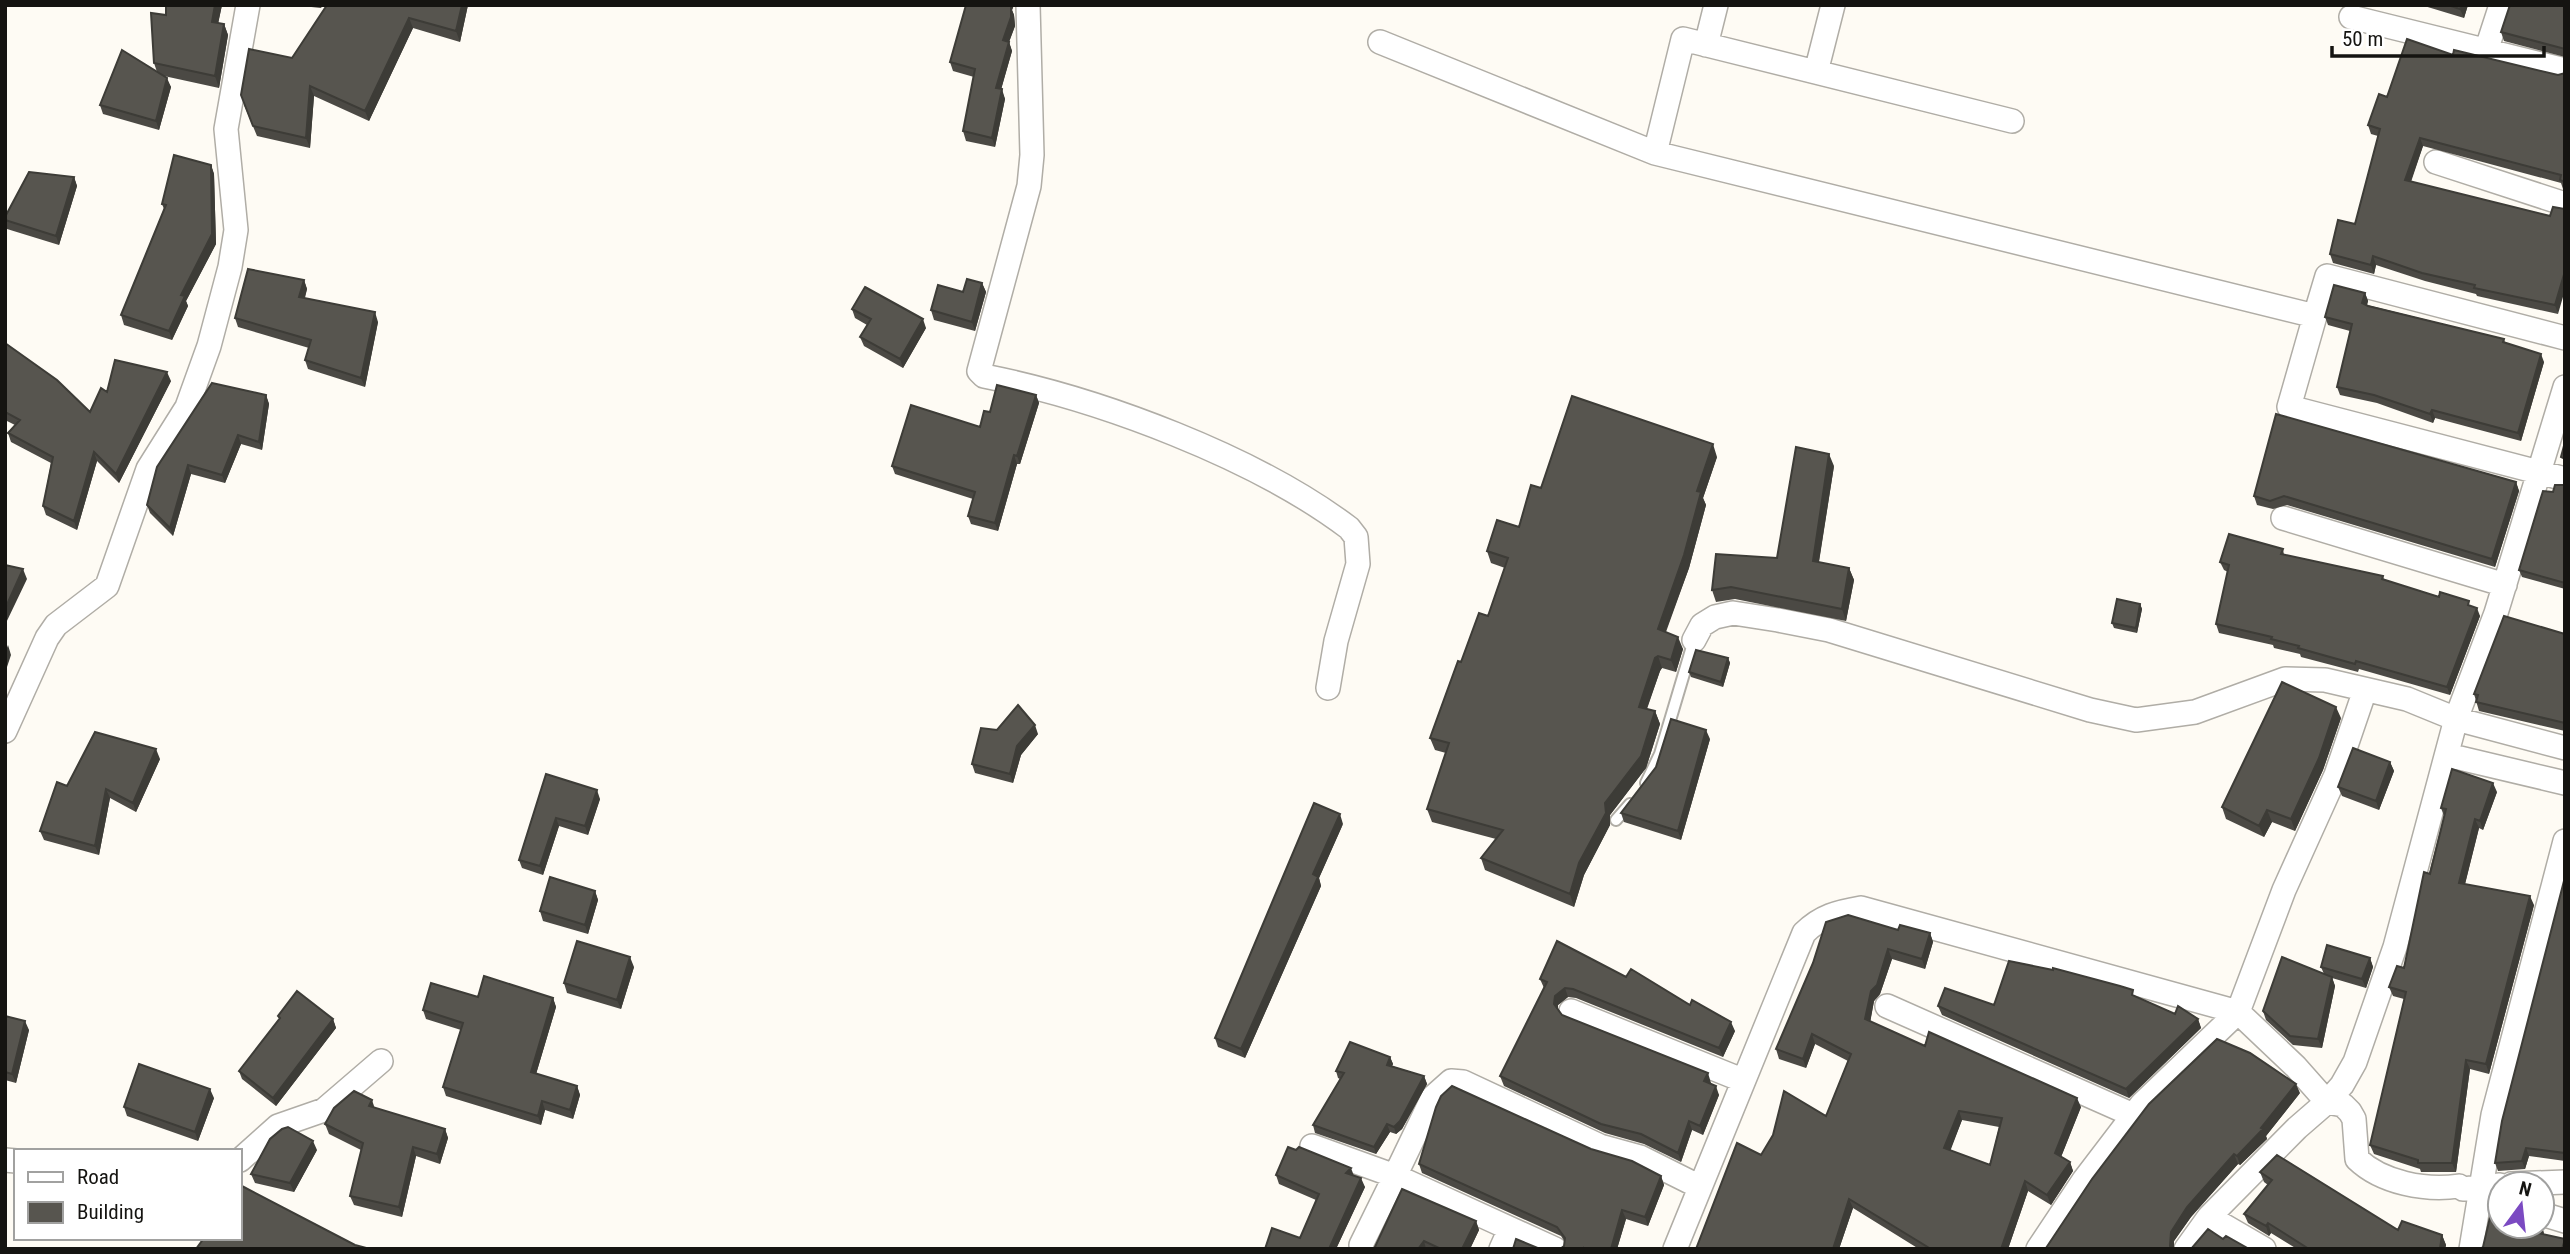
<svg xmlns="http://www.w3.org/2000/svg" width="2570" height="1254" font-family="'Roboto Condensed',sans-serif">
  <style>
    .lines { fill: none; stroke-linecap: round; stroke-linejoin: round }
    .lane-casing { stroke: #b0ada6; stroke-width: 14 }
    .street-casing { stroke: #b0ada6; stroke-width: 26 }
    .lane { stroke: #fff; stroke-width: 10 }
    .street { stroke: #fff; stroke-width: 23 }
    .wall { fill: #4b4944; fill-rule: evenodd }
    .shaded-wall { fill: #3d3c37 }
    .building { fill: #57554f; stroke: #3d3c37; stroke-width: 2; fill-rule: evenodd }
  </style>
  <rect width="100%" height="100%" fill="#fefbf4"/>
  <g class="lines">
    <defs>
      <path id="lane" d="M1646 783 1660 754 1694 640
        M1616 820 1630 804"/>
      <path id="street" d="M1028 5 1032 155 1029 186 979 371 984 376C1100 399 1255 457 1349 528L1356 537 1358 564 1336 641 1328 688
        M2351 17 2565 70
        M1380 42 1655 153 2315 316 2327 276 2565 338
        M1706 45 1716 5
        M2487 48 2501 5
        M1816 72 1833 5
        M1655 153 1683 39 2012 121
        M2436 162 2565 204
        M2315 316 2289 407 2565 479
        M2283 518 2505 585
        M1694 640 1702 625 1715 617 1733 613 1778 620 1829 630 2090 710 2136 720 2195 712 2285 679 2325 680 2407 699 2456 719 2565 748
        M5 731 47 638 56 625 107 586 148 469 187 407 209 346 230 267 236 230 226 129 248 5
        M2447 755 2565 783
        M1887 1006 2133 1115
        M1571 1011 1742 1080
        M1312 1146 1395 1176 1433 1097 1451 1081 1463 1082 1600 1146 1640 1157 1700 1187
        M5 1160 16 1161
        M240 1160 278 1126 324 1110 381 1061
        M2511 1184 2565 1182
        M2542 1214 2565 1221
        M2209 1217 2264 1249
        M1361 1245 1395 1176 1555 1249
        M1501 1249 1510 1229
        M1675 1249 1804 933C1821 916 1838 912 1861 908L2238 1012 2296 1067 2327 1102 2343 1105 2350 1112 2354 1119 2357 1159C2382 1183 2426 1191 2459 1186L2463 1189 2500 1185
        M2038 1249 2084 1180 2142 1104 2238 1012 2284 890 2336 775 2365 690
        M2186 1249 2209 1217 2297 1128 2327 1102 2342 1085 2355 1062 2395 947 2456 719 2496 613 2565 387
        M2471 1249 2493 1115 2565 841"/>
    </defs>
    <use href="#lane" class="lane-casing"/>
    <use href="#street" class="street-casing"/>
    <use href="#lane" class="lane"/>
    <use href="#street" class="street"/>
  </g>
  <path class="wall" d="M166 5H222L218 23 224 24 228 35 219 88 164 76 171 87 159 130 103 114 100 105 157 72 154 63 166 15Z
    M292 5H323L321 8Z
    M327 5H468L460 42 413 28 369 121 314 96 310 148 257 136 244 105 292 58Z
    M966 5H1014L1012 10 1014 15 1015 26 1009 42 1012 51 1001 89 1005 99 995 147 966 141 963 131 974 77 953 71 950 62Z
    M2421 5H2468L2464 18Z
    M2565 5V57L2504 41 2501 32 2516 6Z
    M2453 55 2558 75 2565 73V189H2563L2561 183 2423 146 2411 182 2550 216 2558 314 2477 296 2476 294 2425 281 2376 265 2374 274 2333 263 2330 254 2355 224 2378 136 2371 134 2368 125 2387 97Z
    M211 165 214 174 216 244 186 301 188 306 172 340 124 325 121 315 164 209 162 204Z
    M74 177 77 186 59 245 7 229 5 224V217Z
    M304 280 307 289 305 298 378 322 365 387 308 369 305 360 309 348 238 327 235 318Z
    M982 283 986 292 975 331 934 320 931 310 963 292Z
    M2365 293 2368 301 2367 305 2504 339 2505 343 2544 362 2521 441 2435 418 2433 423 2377 403 2340 395 2337 387 2350 331 2328 325 2325 317Z
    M852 309 926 328 903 368 864 346 860 337 867 325 855 318Z
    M5 343 90 412 107 392 171 381 119 483 97 461 77 530 46 515 43 506 51 463 11 442 8 433 15 425 5 420Z
    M266 395 269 404 262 450 241 444 225 483 191 474 173 536 150 513 147 505 157 467Z
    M1036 395 1039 403 1020 464H1017L998 531 971 524 968 516 973 499 895 474 892 466 980 427 990 412Z
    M1717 457 1703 498 1706 505 1689 568 1666 632 1683 649 1676 672 1662 668 1660 671 1647 709 1655 711 1660 724 1646 768 1610 815V825L1584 875 1574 907 1485 870 1481 858 1496 839 1432 822 1427 809 1446 753 1435 750 1430 738 1461 662 1488 616 1505 568 1491 563 1487 551 1519 527 1541 488Z
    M1834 466 1819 562 1849 568 1854 580 1846 621 1735 599 1716 602 1712 590 1777 558Z
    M2516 482 2519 491 2495 567 2287 505 2273 509 2257 505 2254 496Z
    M2565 485V589L2522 577 2519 570 2553 492Z
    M2283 549 2284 555 2383 576 2384 580 2470 606 2480 616 2450 695 2359 669 2358 672 2301 657 2300 654 2274 648 2273 645 2219 633 2216 624 2228 572 2224 570 2220 562Z
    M2140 604 2142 609 2137 633 2114 628 2112 623Z
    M2565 634V731L2479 711 2474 694Z
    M1728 658 1730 663 1723 687 1691 677 1689 672Z
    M2341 718 2323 770 2295 831 2272 822 2264 837 2226 819 2222 807Z
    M997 730 1038 734 1021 755 1013 783 975 773 972 764Z
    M1710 739 1681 840 1624 822 1621 813 1656 767Z
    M160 759 136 812 110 798 99 855 44 840 40 831 67 786Z
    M2390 762 2394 771 2379 810 2342 796 2338 787Z
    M546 774 600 799 588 835 559 826 543 875 522 868 519 860Z
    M2497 792 2483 830 2479 828 2465 884 2534 905 2489 1074 2470 1069 2456 1172H2421L2420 1169 2374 1154 2370 1145 2404 999 2393 996 2389 987 2404 968 2444 816 2441 808Z
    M1343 824 1319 878 1321 886 1245 1058 1218 1047 1215 1038Z
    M2565 877V1161L2529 1156 2525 1169 2498 1171 2495 1163Z
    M595 891 598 900 588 934 543 921 540 911Z
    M1898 930 1930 933 1933 942 1925 969 1892 959 1880 994 1874 1001 1870 1022 1925 1046 2081 1107 2061 1157 2070 1162 2073 1171 2051 1205 2028 1191 2008 1249H1919L1853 1208 1839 1249H1696L1761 1155 1826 1116 1848 1061 1815 1044 1806 1068 1779 1059 1776 1049ZM1962 1120 1999 1127 1990 1165 1950 1150Z
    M2370 958 2373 967 2366 988 2332 978 2335 986 2322 1048 2293 1045 2266 1020 2263 1011 2324 974 2321 967Z
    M634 967 621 1009 567 993 564 983Z
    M1626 977 1690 1005 1735 1031 1723 1057 1576 998 1568 997 1558 1005V1009L1562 1015 1711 1083 1719 1095 1703 1135 1692 1130 1681 1162 1644 1144 1605 1133 1504 1086 1500 1076 1544 988 1540 979Z
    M478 997 553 998 556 1007 536 1074 577 1086 580 1095 573 1119 545 1110 541 1125 446 1096 443 1087 461 1030 426 1019 423 1010Z
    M2135 997 2175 1014 2198 1019 2201 1028 2129 1098 1942 1015 1938 1006 1994 1005Z
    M5 1016 29 1030 16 1083 5 1080Z
    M278 1016 333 1019 336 1028 276 1106 242 1079 239 1071 279 1019Z
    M1390 1057 1393 1064 1392 1066 1424 1076 1427 1084 1402 1129 1396 1134 1390 1132 1376 1154 1315 1133 1313 1125 1340 1079 1338 1078 1336 1071Z
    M2300 1093 2266 1136 2267 1139 2240 1165 2238 1164 2191 1217 2174 1241 2043 1249Z
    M214 1098 198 1141 127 1116 124 1107Z
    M375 1108 445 1129 448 1138 440 1164 416 1156 402 1217 354 1205 350 1196 361 1150 329 1134 325 1124Z
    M1591 1149 1661 1176 1664 1185 1648 1226 1626 1219 1617 1249H1560L1564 1246 1565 1242 1561 1236 1422 1173 1419 1164Z
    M317 1150 294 1192 255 1183 251 1174Z
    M2260 1172 2398 1230 2442 1235 2446 1245 2445 1249H2297L2271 1233 2269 1236 2248 1223 2244 1214 2268 1185 2264 1182Z
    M1276 1175 1354 1176 1365 1187 1336 1249H1265L1300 1238 1316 1200 1279 1184Z
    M1476 1221 1479 1230 1470 1249H1374Z"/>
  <path class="shaded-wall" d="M215 5H222L216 34 212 22Z
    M462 5H468L460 42 456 31Z
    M1008 5H1014L1012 10 1014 15 1015 26 1009 42 1012 51 999 97 996 88Z
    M2462 5H2468L2464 18 2460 9Z
    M409 18 413 28 369 121 365 111Z
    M224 24 228 35 219 88 215 76Z
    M167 78 171 87 159 130 156 121Z
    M310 86 314 96 310 148 306 138Z
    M1002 89 1005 99 995 147 992 138Z
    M2420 138 2423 146 2408 189 2405 180Z
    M211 165 214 174 216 244 186 301 188 306 172 340 169 331 181 295Z
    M74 177 77 186 59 245 56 236Z
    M2373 256 2376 265 2374 274 2371 265Z
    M2565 271V290L2558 314 2555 305Z
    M304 280 307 289 302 306 299 297Z
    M982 283 986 292 975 331 972 322Z
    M2365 293 2368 301 2365 311 2362 303Z
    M375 312 378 322 365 387 361 378Z
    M923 319 926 328 903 368 900 359Z
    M2541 354 2544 362 2521 441 2518 433Z
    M167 372 171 381 119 483 116 474Z
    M266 395 269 404 262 450 259 442Z
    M1036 395 1039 403 1020 464 1017 456Z
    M2432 410 2435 418 2433 423 2430 414Z
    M238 435 241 444 225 483 222 475Z
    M1713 444 1717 457 1703 498 1706 505 1689 568 1662 641 1658 629 1697 491Z
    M94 452 97 461 77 530 74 521Z
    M1829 454 1834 466 1817 573 1813 561Z
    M1014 455 1017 464 998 531 995 523Z
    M188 465 191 474 173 536 170 528Z
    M2516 482 2519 491 2495 567 2492 559Z
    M1849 568 1854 580 1846 621 1842 609Z
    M23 569 27 579 5 625V609Z
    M2140 604 2142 609 2137 633 2136 628Z
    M2477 608 2480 616 2450 695 2447 687Z
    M1678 637 1683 649 1676 672 1671 660Z
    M8 645 11 655 5 673V653Z
    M1658 656 1662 668 1660 671 1643 719 1639 707 1655 658Z
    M1728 658 1730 663 1723 687 1721 682Z
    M2336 707 2341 718 2323 770 2295 831 2291 819Z
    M1655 711 1660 724 1646 768 1610 815V825L1584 875 1574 907 1570 894 1579 863 1605 803Z
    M1035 725 1038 734 1021 755 1013 783 1010 774 1017 746Z
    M1706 730 1710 739 1681 840 1678 831Z
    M156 749 160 759 136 812 133 803Z
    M2390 762 2394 771 2379 810 2376 801Z
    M2493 783 2497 792 2483 830 2480 821Z
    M106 789 110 798 99 855 95 846Z
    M597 790 600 799 588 835 585 826Z
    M2267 810 2272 822 2264 837 2259 826Z
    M1340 814 1343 824 1319 878 1321 886 1245 1058 1241 1049 1313 874Z
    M556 818 559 826 543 875 540 866Z
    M2475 819 2479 828 2463 892 2459 883Z
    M595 891 598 900 588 934 585 925Z
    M2530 896 2534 905 2489 1074 2486 1064Z
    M1930 933 1933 942 1925 969 1922 959Z
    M1888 949 1892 959 1880 994 1874 1001 1869 1029 1865 1019 1871 991Z
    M630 957 634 967 621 1009 617 1000Z
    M2370 958 2373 967 2366 988 2362 979Z
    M2332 977 2335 986 2322 1048 2318 1039Z
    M1565 988 1568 997 1558 1005 1557 1014 1554 1004 1555 996Z
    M553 998 556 1007 534 1081 531 1072Z
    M333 1019 336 1028 276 1106 273 1098Z
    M2198 1019 2201 1028 2129 1098 2126 1089Z
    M25 1021 29 1030 16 1083 12 1074Z
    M1731 1022 1735 1031 1723 1057 1719 1048Z
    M1812 1034 1815 1044 1806 1068 1803 1059Z
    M1390 1057 1393 1064 1389 1072 1387 1065Z
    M2466 1060 2470 1069 2456 1172 2452 1163Z
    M1708 1073 1711 1083 1708 1090 1704 1081Z
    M1424 1076 1427 1084 1402 1129 1396 1134 1394 1127Z
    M2296 1084 2300 1093 2266 1136 2267 1139 2240 1165 2237 1156Z
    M577 1086 580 1095 573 1119 570 1110Z
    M1716 1086 1719 1095 1703 1135 1700 1126Z
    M210 1089 214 1098 198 1141 195 1132Z
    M2077 1098 2081 1107 2059 1162 2055 1153Z
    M372 1100 375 1109 369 1106Z
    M542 1101 545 1110 541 1125 538 1116Z
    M1959 1111 1962 1120 1948 1157 1944 1148Z
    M1689 1121 1692 1130 1681 1162 1678 1153Z
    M1387 1124 1390 1132 1376 1154 1374 1147Z
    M445 1129 448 1138 440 1164 437 1154Z
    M313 1141 317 1150 294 1192 290 1183Z
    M413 1147 416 1156 402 1217 399 1207Z
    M2526 1148 2529 1156 2525 1169 2522 1161Z
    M2234 1154 2238 1164 2191 1217 2174 1241V1249L2170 1246 2171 1232 2187 1207Z
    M2070 1162 2073 1171 2051 1205 2047 1195Z
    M1351 1168 1354 1176 1346 1173Z
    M1661 1176 1664 1185 1648 1226 1645 1217Z
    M1361 1178 1365 1187 1336 1249H1329Z
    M2025 1181 2028 1191 2008 1249H2001Z
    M1849 1199 1853 1208 1839 1249H1833Z
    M1622 1210 1626 1219 1617 1249H1611Z
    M1476 1221 1479 1230 1470 1249H1462Z
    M2268 1223 2271 1233 2269 1236 2266 1226Z
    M2540 1226H2542L2544 1233 2542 1243 2538 1233Z
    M2442 1235 2446 1245 2445 1249H2440Z
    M1424 1241 1426 1249H1418Z"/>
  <path class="building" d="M166 5H215L212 22 224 24 215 76 154 63 151 13 166 15Z
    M327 5H462L456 31 409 18 365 111 310 86 306 138 253 126 241 95 249 49 292 58Z
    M966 5 1011 6V17L1003 40 1009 42 996 88 1002 89 992 138 963 131 975 69 950 62Z
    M2448 5H2462L2460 9Z
    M2510 5 2516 6 2517 5H2565V49L2501 32Z
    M2407 39 2453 55 2454 50 2558 75 2565 73V182L2560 180 2561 175 2420 138 2405 180 2550 216 2553 207 2565 209V271L2555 305 2474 288 2475 285 2422 273 2373 256 2371 265 2330 254 2338 220 2355 224 2380 129 2368 125 2379 94 2387 97Z
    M122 50 167 78 156 121 100 105Z
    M174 155 211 165 212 234 181 295 185 296 169 331 121 315 166 205 162 204Z
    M29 172 74 177 56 236 5 220V217Z
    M248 269 304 280 299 297 375 312 361 378 305 360 311 340 235 318Z
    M967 279 982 283 972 322 931 310 938 285 963 292Z
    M2334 285 2365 293 2362 303 2368 306 2504 339 2503 342 2541 354 2518 433 2432 410 2430 414 2374 395 2337 387 2352 324 2325 317Z
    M865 287 923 319 900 359 860 337 871 319 852 309Z
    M5 343 57 380 90 412 101 388 107 392 115 360 167 372 116 474 94 452 74 521 43 506 53 457 8 433 20 420 5 412Z
    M212 383 266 395 259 442 238 435 222 475 188 465 170 528 147 505 157 467Z
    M997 385 1036 395 1017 456 1014 455 995 523 968 516 975 492 892 466 911 405 980 427 984 411 990 412Z
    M1572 396 1713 444 1697 491 1701 492 1684 555 1658 629 1678 637 1671 660 1658 656 1655 658 1639 707 1655 711 1641 756 1605 803 1606 813 1579 863 1570 894 1481 858 1503 830 1427 809 1449 743 1430 738 1458 661 1461 662 1479 613 1488 616 1508 558 1487 551 1497 520 1519 527 1531 485 1541 488Z
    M2276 414 2516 482 2492 559 2284 496 2270 501 2254 496Z
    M2565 442V459L2561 457Z
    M1796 447 1829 454 1813 561 1849 568 1842 609 1731 587 1712 590 1716 554 1777 558Z
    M2555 485H2565V583L2519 570 2543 491 2553 492Z
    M2229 534 2283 549 2281 554 2383 576 2382 579 2439 597 2440 592 2469 601 2468 605 2477 608 2447 687 2356 661 2355 664 2298 648 2299 646 2271 639 2272 637 2216 624 2229 565 2220 562Z
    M5 565 23 569 5 609Z
    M2117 599 2140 604 2136 628 2112 623Z
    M2504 616 2565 634V723L2476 702 2478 695 2474 694Z
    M1696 650 1728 658 1721 682 1689 672Z
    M2282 682 2336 707 2319 758 2291 819 2267 810 2259 826 2222 807Z
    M1018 705 1035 725 1017 746 1010 774 972 764 981 728 997 730Z
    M1671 719 1706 730 1678 831 1621 813 1656 767Z
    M95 732 156 749 133 803 106 789 95 846 40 831 57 782 67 786Z
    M2353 748 2390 762 2376 801 2338 787Z
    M2452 769 2493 783 2480 821 2475 819 2459 883 2530 896 2486 1064 2466 1060 2452 1163H2418V1160L2370 1145 2406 992 2389 987 2397 966 2404 968 2424 872 2430 874 2446 809 2441 808Z
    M546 774 597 790 585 826 556 818 540 866 519 860Z
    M1314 803 1340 814 1313 874 1318 877 1241 1049 1215 1038Z
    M550 877 595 891 585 925 540 911Z
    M2565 877V1153L2526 1148 2522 1161 2495 1163 2502 1121Z
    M1848 915 1898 930 1900 925 1930 933 1922 959 1888 949 1877 985 1871 991 1865 1019 1925 1046 1929 1032 2077 1098 2055 1153 2070 1162 2047 1195 2025 1181 2001 1249H1931L1849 1199 1833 1249H1696L1737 1143 1761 1155 1773 1135 1784 1091 1826 1116 1851 1054 1812 1034 1803 1059 1776 1049 1813 963 1826 922ZM1959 1111 2002 1118 1990 1165 1944 1148Z
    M577 941 630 957 617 1000 564 983Z
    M1557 941 1626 977 1631 969 1690 1005 1692 1000 1731 1022 1719 1048 1573 989 1565 988 1555 996 1554 1004 1562 1015 1708 1073 1704 1081 1716 1086 1700 1126 1689 1121 1678 1153 1641 1134 1601 1124 1500 1076 1547 982 1540 979Z
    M2327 945 2370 958 2362 979 2321 967Z
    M2282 957 2332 977 2318 1039 2290 1036 2263 1011Z
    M2009 961 2053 970V968L2120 986 2133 990 2132 995 2175 1014 2178 1006 2198 1019 2126 1089 1938 1006 1945 988 1994 1005Z
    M484 976 553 998 531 1072 577 1086 570 1110 542 1101 538 1116 443 1087 463 1023 423 1010 431 983 478 997Z
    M297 991 333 1019 273 1098 239 1071 280 1018 278 1016Z
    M5 1016 25 1021 12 1074 5 1072Z
    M2217 1039 2250 1053 2296 1084 2261 1128 2263 1129 2237 1156 2234 1154 2187 1207 2171 1232 2170 1246 2174 1249H2043L2046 1248 2092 1179 2149 1104Z
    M1350 1042 1390 1057 1387 1065 1424 1076 1400 1121 1394 1127 1387 1124 1374 1147 1313 1125 1344 1073 1336 1071Z
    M139 1064 210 1089 195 1132 124 1107Z
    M1452 1086 1591 1149 1632 1161 1661 1176 1645 1217 1622 1210 1611 1249H1587L1584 1248V1249H1560L1564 1246 1565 1238 1557 1227 1419 1164 1436 1107 1441 1096Z
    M354 1091 372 1100 369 1106 445 1129 437 1154 413 1147 399 1207 350 1196 363 1143 325 1124 334 1108Z
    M288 1127 313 1141 290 1183 251 1174 270 1139 282 1129Z
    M1288 1147 1296 1150 1299 1147 1351 1168 1346 1173 1361 1178 1329 1249H1265L1272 1228 1300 1238 1319 1194 1276 1175Z
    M2277 1155 2398 1230 2402 1221 2442 1235 2440 1249H2309L2268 1223 2266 1226 2244 1214 2272 1180 2260 1172Z
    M240 1185 355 1245 370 1249H196L204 1238H240Z
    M1402 1189 1476 1221 1462 1249H1441L1424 1241 1418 1249H1374Z
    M2491 1213 2500 1215V1226H2540L2538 1233 2565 1239 2562 1249H2480L2483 1247Z
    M2208 1229 2223 1239 2226 1236 2249 1249H2191Z
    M1516 1239 1540 1249H1513Z"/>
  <rect width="2570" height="1254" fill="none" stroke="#151411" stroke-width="14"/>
  <rect x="14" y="1149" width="228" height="91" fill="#ffffff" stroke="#a1a1a0" stroke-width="2"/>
  <rect x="28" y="1172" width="35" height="10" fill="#ffffff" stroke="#a1a1a0" stroke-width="2"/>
  <text x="77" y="1184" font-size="21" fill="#151411">Road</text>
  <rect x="28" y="1202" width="35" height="21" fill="#57554f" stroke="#a1a1a0" stroke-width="2"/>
  <text x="77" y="1219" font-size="21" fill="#151411">Building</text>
  <g transform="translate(2521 1205) rotate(15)"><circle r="33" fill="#ffffff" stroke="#a1a1a0" stroke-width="2"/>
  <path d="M0-5L12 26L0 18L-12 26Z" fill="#7b4ac2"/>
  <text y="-10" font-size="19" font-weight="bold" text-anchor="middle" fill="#151411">N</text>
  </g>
  <path d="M2332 46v10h212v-10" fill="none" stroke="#151411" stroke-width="3.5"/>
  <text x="2342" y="46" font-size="21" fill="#151411" stroke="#ffffff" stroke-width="5" paint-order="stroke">50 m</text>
</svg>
